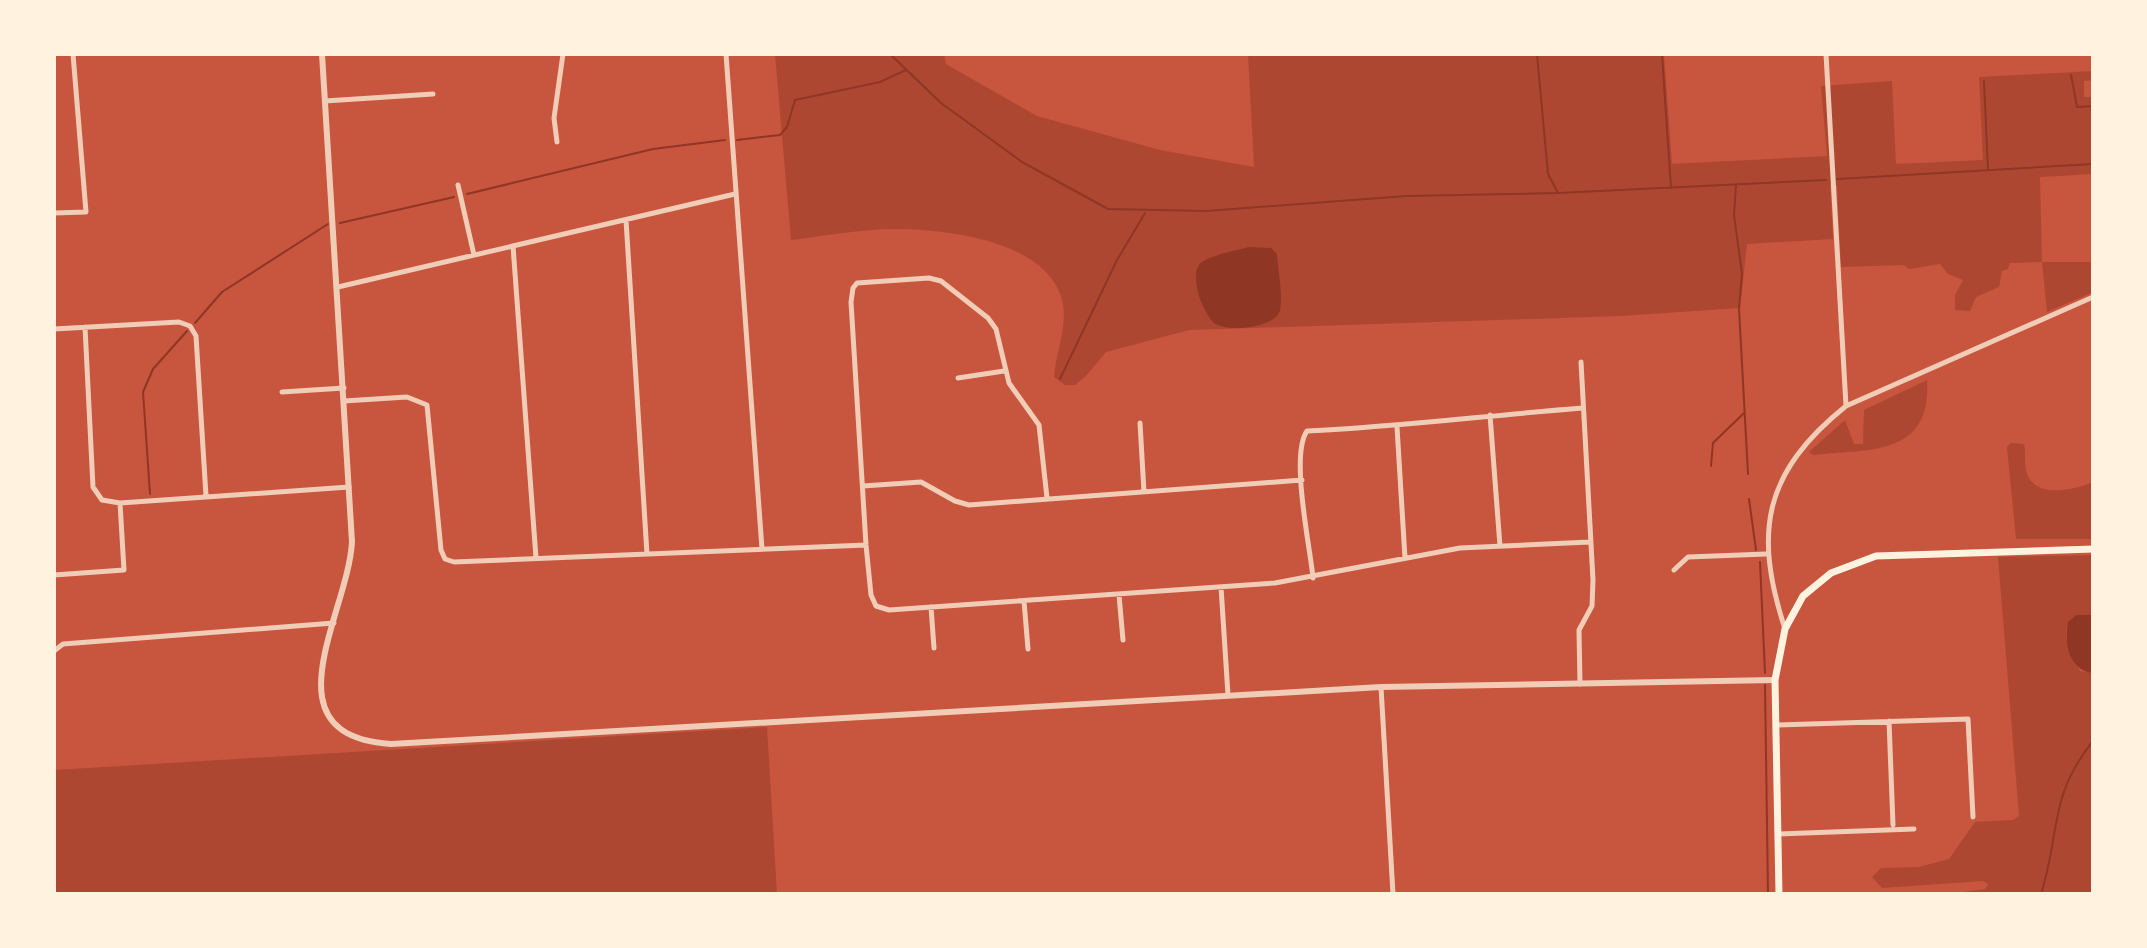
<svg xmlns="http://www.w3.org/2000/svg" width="2147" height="948" font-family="'Fira Sans Condensed',sans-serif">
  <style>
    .green { fill: #ae4732 }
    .water { fill: #8f3625 }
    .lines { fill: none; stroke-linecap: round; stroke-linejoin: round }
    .stream { stroke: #8f3625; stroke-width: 2 }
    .minor { stroke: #f1ccb7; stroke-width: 5 }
    .tertiary { stroke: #f1ccb7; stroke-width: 6 }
    .secondary { stroke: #fff3e0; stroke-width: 7 }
  </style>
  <rect width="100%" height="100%" fill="#c8553d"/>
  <path class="green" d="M775 54H944L946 64 1037 116 1160 150 1254 167 1248 54H1664L1672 164 1827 156 1821 86 1892 81 1896 164 1983 160 1979 77 2093 71V80L2084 81V97H2093V174L2040 177 2042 262H2093V292L2047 312 2042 262 2010 263 2008 269 2002 271 1999 287 1976 297 1970 311 1955 310V295L1963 280 1948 274 1940 264 1909 269 1904 265 1841 267 1837 185 1830 184 1833 239 1747 244 1740 308 1621 316 1189 330 1106 352 1086 376 1075 385H1065L1054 377C1056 352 1067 328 1063 304 1051 241 947 229 895 229 861 229 825 236 791 240Z
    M1927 380C1932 457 1869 449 1813 455L1809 452 1845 420 1854 444H1863L1864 410Z
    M2011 443 2024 444C2026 452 2024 461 2026 470 2032 499 2073 491 2093 482V539H2016L2007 447Z
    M2093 555V615H2076C2056 629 2072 655 2080 671L2093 673V894H1951L1985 889 1988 884 1983 881 1882 888 1872 877 1881 868 1919 867 1949 859 1975 822 2013 820 2019 816 1998 557Z
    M767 727 777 894H54V770Z"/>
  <path class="water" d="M1249 247 1271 248 1277 254C1278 271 1283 293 1280 310 1276 328 1227 333 1214 323 1203 313 1187 273 1202 262 1214 254 1235 251 1249 247Z
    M2076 615H2093V673C2069 670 2064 644 2068 622Z"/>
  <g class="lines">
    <path class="stream" d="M890 54 941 103 1022 162 1108 209 1206 211 1406 196 1558 193 1826 180
      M1537 54 1548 174 1558 193
      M1662 54 1671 188
      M2071 75 2077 107 2093 106
      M1984 81 1988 170
      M737 140 780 135 787 127 795 100 880 82 906 70
      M1837 179 2093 164
      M1736 185 1734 215 1742 274 1739 309 1748 474
      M467 194 653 149 725 140
      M340 223 454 197
      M195 323 222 292 328 224
      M1060 379 1117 260 1145 213
      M1711 466 1713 443 1744 413
      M150 494 143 392 153 369 187 331
      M1749 499 1756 550
      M1760 562 1765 673
      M1765 685 1768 894
      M2041 894C2061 831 2048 797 2093 741"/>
    <path class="minor" d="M726 54 762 549
      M1826 54 1846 406
      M325 101 433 94
      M557 142 554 118 563 54
      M458 185 474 255
      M54 213 86 212 73 54
      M626 220 647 554
      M513 246 536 558
      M338 287 735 194
      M85 327 93 487 102 500 120 503 349 487
      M54 329 179 322 190 326 196 336 206 496
      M958 378 1004 371
      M282 392 344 388
      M344 401 407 397 427 405 441 550 445 559 454 562 866 545
      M1490 415 1500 546
      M1140 423 1144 492
      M1397 427 1405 558
      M863 486 921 482 955 501 969 505 1302 480
      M1047 498 1039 425 1009 383 996 329 988 318 941 281 929 278 857 283 853 288 851 302 866 545 871 595 876 606 889 610 1275 583 1460 548 1590 542
      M1674 570 1688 557 1766 554
      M54 575 124 570 120 503
      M1313 578C1310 546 1290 455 1307 431 1399 427 1491 415 1583 408
      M1221 587 1228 695
      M1119 595 1123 640
      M1024 601 1028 649
      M931 607 934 648
      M1785 629C1753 531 1764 472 1846 406L2093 297
      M54 651 63 644 334 623
      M1580 684 1579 630 1592 606 1593 580 1581 362
      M1381 687 1393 894
      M1889 721 1893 825
      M1776 725 1968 719 1973 817
      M1778 834 1914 829"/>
    <path class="tertiary" d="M322 54 352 542C348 614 264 736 391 744L1381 687 1775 680"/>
    <path class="secondary" d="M1779 894 1775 680 1785 629 1803 596 1831 573 1876 556 2093 549"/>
  </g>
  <rect width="2147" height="948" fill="none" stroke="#fff3e0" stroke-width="112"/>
</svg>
